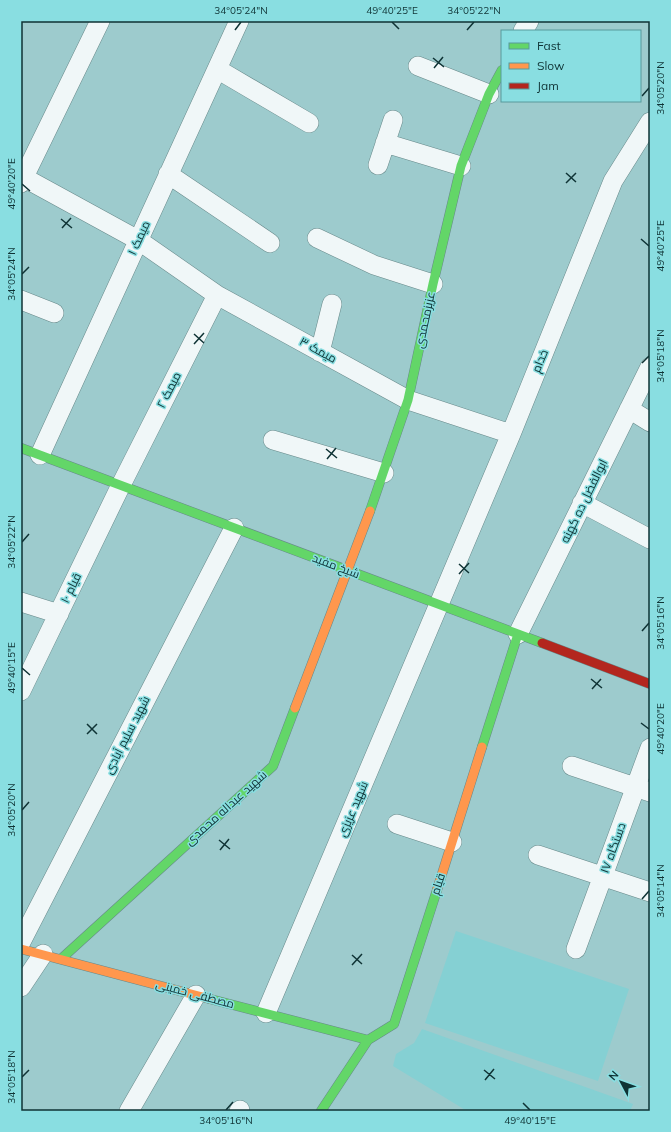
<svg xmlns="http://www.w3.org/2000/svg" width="671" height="1132" font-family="Mulish,Cairo,sans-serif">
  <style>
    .built { fill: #85d0d3 }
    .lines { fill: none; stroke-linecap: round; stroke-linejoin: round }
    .street-casing { stroke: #67898a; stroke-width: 20 }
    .fast-casing { stroke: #67898a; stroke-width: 10 }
    .slow-casing { stroke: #67898a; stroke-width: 10 }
    .jam-casing { stroke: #67898a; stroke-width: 10 }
    .street { stroke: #f0f7f8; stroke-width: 19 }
    .fast { stroke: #63d668; stroke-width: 9 }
    .slow { stroke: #ff974d; stroke-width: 9 }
    .jam { stroke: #b3261e; stroke-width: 9 }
    .ticks { fill: none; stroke: #0f3335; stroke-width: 1.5 }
    .labels { text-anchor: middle; stroke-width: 3; stroke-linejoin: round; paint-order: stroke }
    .street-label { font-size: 12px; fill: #0f3335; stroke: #89dee1 }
    .neatline { fill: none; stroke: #0f3335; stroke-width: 1.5 }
    .ticks-label { font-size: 10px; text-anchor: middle; fill: #0f3335 }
  </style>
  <rect width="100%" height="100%" fill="#9dcbcd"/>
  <path class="built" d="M456 931 629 989 598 1081 425 1023Z
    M422 1029 633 1104 630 1111H467L393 1066 396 1054 414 1043Z"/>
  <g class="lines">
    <defs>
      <path id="street" d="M523 31 529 21
        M418 66 489 94
        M217 69 309 123
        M385 143 461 166
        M378 165 393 120
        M168 174 270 243
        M21 176 138 240 217 295 408 400 511 434
        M21 183 100 21
        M317 238 374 265 433 284
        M21 300 54 313
        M320 352 332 304
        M629 409 650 422
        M273 440 384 473
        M40 455 239 21
        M582 503 650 539
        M21 602 59 614
        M518 634 650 367
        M21 691 121 485 217 295
        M572 766 650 792
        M397 824 452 842
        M538 855 650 892
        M21 942 234 528
        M576 949 650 748
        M21 987 43 954
        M266 1013 511 434 613 181 650 122
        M129 1111 196 995
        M239 1111 240 1110"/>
      <path id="fast" d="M21 448 542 643
        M370 511 408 400 433 284 461 166 489 94 502 70
        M482 747 518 634
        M61 959 273 766 295 708
        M210 999 368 1040
        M321 1111 368 1040 394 1024 437 890"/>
      <path id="slow" d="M295 708 370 511
        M437 890 482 747
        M21 949 210 999"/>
      <path id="jam" d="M542 643 650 684"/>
    </defs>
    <use href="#street" class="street-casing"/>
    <use href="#fast" class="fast-casing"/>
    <use href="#slow" class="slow-casing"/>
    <use href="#jam" class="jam-casing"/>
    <use href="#street" class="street"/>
    <use href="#fast" class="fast"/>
    <use href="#slow" class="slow"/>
    <use href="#jam" class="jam"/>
  </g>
  <path class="ticks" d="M392 22 399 29M235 30 241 22M467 30 474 22M433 58 444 67M434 68 443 57M642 96 649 88M566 173 576 182M566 183 576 173M22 184 30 191M61 219 72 228M62 228 71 218M641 239 649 246M22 274 29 267M194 334 204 343M194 344 204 333M642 363 649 356M326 449 337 458M327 459 336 448M22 542 29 534M459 564 469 573M459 574 469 563M642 631 649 623M22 668 30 675M591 679 602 688M592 689 601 679M641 723 649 729M87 724 97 734M87 734 97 724M22 810 29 802M219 840 230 849M220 850 229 839M642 899 649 891M352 955 362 964M352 965 362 954M484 1070 495 1079M22 1077 29 1070M485 1080 494 1069M523 1103 530 1110M226 1110 233 1102"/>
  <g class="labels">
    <g class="street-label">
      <text transform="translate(139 238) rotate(-65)" y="4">میمک ۱</text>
      <text transform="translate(425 320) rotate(-78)" y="4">عزیزمحمدی</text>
      <text transform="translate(318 350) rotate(29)" y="4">میمک ۳</text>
      <text transform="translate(540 361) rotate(-68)" y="4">خدام</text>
      <text transform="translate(169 390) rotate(-63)" y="4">میمک ۲</text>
      <text transform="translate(584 501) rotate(-64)" y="4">ابوالفضل ده کهنه</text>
      <text transform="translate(336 566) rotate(21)" y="4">شیخ مفید</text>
      <text transform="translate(71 588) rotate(-64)" y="4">قیام ۱۰</text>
      <text transform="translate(127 735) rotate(-63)" y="4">شهید سلیم آبادی</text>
      <text transform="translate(226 808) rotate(-42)" y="4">شهید عبداله محمدی</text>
      <text transform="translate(353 809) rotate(-67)" y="4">شهید عزیزی</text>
      <text transform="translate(613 848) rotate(-70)" y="4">۱۷ دستگاه</text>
      <text transform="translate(438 884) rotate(-72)" y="4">قیام</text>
      <text transform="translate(195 994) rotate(15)" y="4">مصطفی خمینی</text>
    </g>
  </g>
  <rect width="671" height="1132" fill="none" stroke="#89dee1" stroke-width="44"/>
  <rect x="501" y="30" width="140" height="72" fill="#89dee1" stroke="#589a9c"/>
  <rect x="509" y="43" width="20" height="6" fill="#63d668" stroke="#589a9c"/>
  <text x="537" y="50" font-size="12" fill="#0f3335">Fast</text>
  <rect x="509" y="63" width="20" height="6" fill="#ff974d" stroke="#589a9c"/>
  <text x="537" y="70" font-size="12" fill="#0f3335">Slow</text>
  <rect x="509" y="83" width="20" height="6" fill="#b3261e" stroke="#589a9c"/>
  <text x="537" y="90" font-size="12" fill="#0f3335">Jam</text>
  <g transform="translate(621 1082) rotate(311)" stroke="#89dee1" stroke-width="3" paint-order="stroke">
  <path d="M0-3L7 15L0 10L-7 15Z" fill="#0f3335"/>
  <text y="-6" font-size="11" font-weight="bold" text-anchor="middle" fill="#0f3335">N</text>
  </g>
  <rect x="22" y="22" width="627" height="1088" class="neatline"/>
  <g class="ticks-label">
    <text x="241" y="14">34°05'24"N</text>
    <text x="392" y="14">49°40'25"E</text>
    <text x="474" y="14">34°05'22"N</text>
    <text transform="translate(660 88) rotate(-90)" y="4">34°05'20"N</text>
    <text transform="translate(11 184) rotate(-90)" y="4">49°40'20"E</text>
    <text transform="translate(660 246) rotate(-90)" y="4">49°40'25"E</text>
    <text transform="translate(11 274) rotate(-90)" y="4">34°05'24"N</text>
    <text transform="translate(660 356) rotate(-90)" y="4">34°05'18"N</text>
    <text transform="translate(11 542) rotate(-90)" y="4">34°05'22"N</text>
    <text transform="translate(660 623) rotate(-90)" y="4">34°05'16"N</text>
    <text transform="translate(11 668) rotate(-90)" y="4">49°40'15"E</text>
    <text transform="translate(660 729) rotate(-90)" y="4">49°40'20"E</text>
    <text transform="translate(11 810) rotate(-90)" y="4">34°05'20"N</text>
    <text transform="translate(660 891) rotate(-90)" y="4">34°05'14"N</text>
    <text transform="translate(11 1077) rotate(-90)" y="4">34°05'18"N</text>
    <text x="226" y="1124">34°05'16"N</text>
    <text x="530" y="1124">49°40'15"E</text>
  </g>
</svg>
